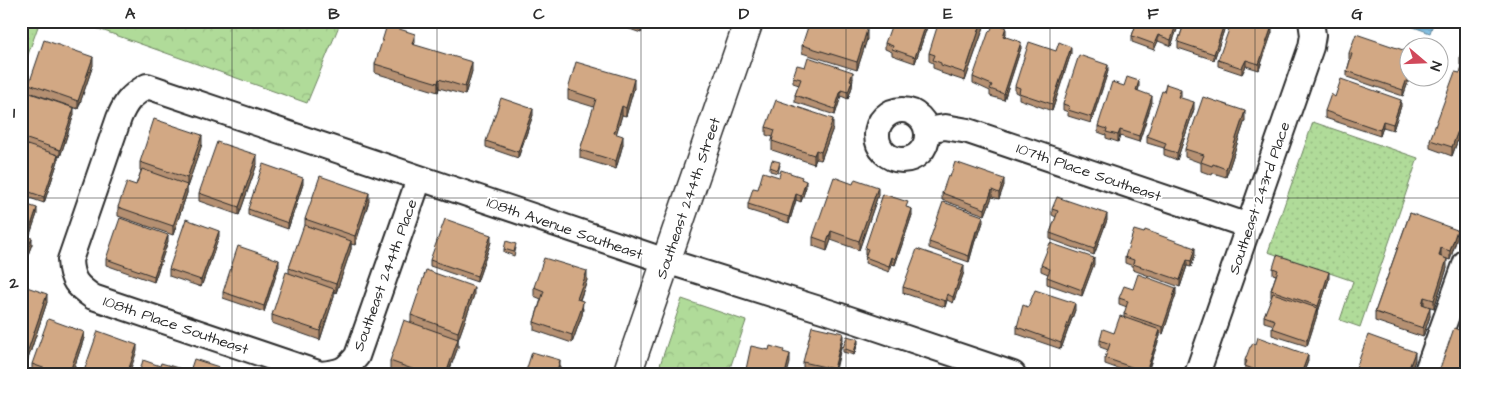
<svg xmlns="http://www.w3.org/2000/svg" width="1487" height="395" font-family="'Architects Daughter',sans-serif">
  <style>
    .forest { fill: url(#forest-crowns); stroke: #6e8362 }
    .park { fill: url(#park-dots); stroke: #6e8362 }
    .water { fill: url(#water-rules); stroke: #61869b }
    .lines { fill: none; stroke-linecap: round; stroke-linejoin: round }
    .minor-casing { stroke: #2b2b2b; stroke-width: 28 }
    .tertiary-casing { stroke: #2b2b2b; stroke-width: 31 }
    .minor { stroke: #fff; stroke-width: 24 }
    .tertiary { stroke: #fff; stroke-width: 28 }
    .wall { fill: #b59072; stroke: #2b2b2b }
    .shaded-wall { fill: #93765c; stroke: #2b2b2b }
    .building { fill: #d2a884; stroke: #2b2b2b }
    .grid { fill: none; stroke: #2b2b2b; stroke-width: 1; stroke-opacity: 0.55 }
    .labels { text-anchor: middle; stroke-width: 4; stroke-linejoin: round; paint-order: stroke }
    .street-label { font-size: 15px; fill: #2b2b2b; stroke: #fff }
    .neatline { fill: none; stroke: #2b2b2b; stroke-width: 2 }
    .grid-label { font-size: 16px; text-anchor: middle; font-weight: bold; fill: #2b2b2b }
  </style>
  <defs>
    <pattern id="forest-crowns" width="20" height="18" patternUnits="userSpaceOnUse" patternTransform="scale(1.25)"><rect width="20" height="18" fill="#b0db99"/><path d="M2 6a3 3 0 1 1 6 0M12 15a3 3 0 1 1 6 0" fill="none" stroke="#98bc84"/></pattern>
    <pattern id="park-dots" width="8" height="8" patternUnits="userSpaceOnUse" patternTransform="scale(1.25)"><rect width="8" height="8" fill="#b0db99"/><path d="M2 2h.1M6 6h.1" fill="none" stroke="#98bc84" stroke-width="1.8" stroke-linecap="round"/></pattern>
    <pattern id="water-rules" width="6" height="5" patternUnits="userSpaceOnUse" patternTransform="scale(1.25)"><rect width="6" height="5" fill="#85c2e5"/><path d="M0 2.5h6" fill="none" stroke="#6d9eba"/></pattern>
  </defs>
  <rect width="100%" height="100%" fill="#fff"/>
  <filter id="ink" filterUnits="userSpaceOnUse"><feTurbulence type="fractalNoise" baseFrequency=".02" numOctaves="2"/><feDisplacementMap in="SourceGraphic" scale="10" xChannelSelector="R" yChannelSelector="G"/><feConvolveMatrix kernelMatrix="1 2 1 2 8 2 1 2 1" color-interpolation-filters="sRGB"/></filter>
  <g filter="url(#ink)">
    <path class="forest" d="M76 21H341L307 103Z
      M682 299 746 321 728 374H657Z"/>
    <path class="park" d="M21 21H40L21 74Z
      M1313 122 1418 158 1360 327 1340 320 1353 281 1268 252Z"/>
    <path class="water" d="M1397 21H1434L1430 33Z"/>
    <g class="lines">
      <defs>
        <path id="minor" d="M877 135a25 25 0 1 1 50 0a25 25 0 1 1-50 0Z
          M927 130 945 127 968 131 1249 226
          M419 179 357 356C345 371 340 372 321 374L93 297C77 286 71 280 70 260L119 118C126 101 131 96 147 86L666 261 832 313 1013 374
          M1197 374 1311 47 1313 35 1311 21
          M1426 374 1466 262"/>
        <path id="tertiary" d="M627 374 749 21"/>
      </defs>
      <use href="#minor" class="minor-casing"/>
      <use href="#tertiary" class="tertiary-casing"/>
      <use href="#minor" class="minor"/>
      <use href="#tertiary" class="tertiary"/>
    </g>
    <path class="wall" d="M607 21H645L641 33Z
      M817 21H857L856 26 867 39 857 70 802 53V45Z
      M929 21 915 63 892 55V52L885 49V43Z
      M985 21V24L965 81 941 73V71L933 68V63L929 61V53Z
      M1120 21H1129L1128 24Z
      M1137 21H1180L1171 46 1158 41 1154 50 1132 42V36Z
      M1185 21H1227L1214 60 1178 48V42Z
      M1265 21 1264 23 1272 32 1259 70 1246 66 1242 74 1218 66V60Z
      M1006 33 1005 37 1021 48 1004 100 990 96V91L973 83V77Z
      M1466 40V117L1452 156 1430 148V140L1460 73 1462 66 1460 65V56Z
      M415 42 414 45 472 71 465 95 439 88 438 92 375 73V64Z
      M1056 51 1071 53 1052 111 1019 99V94L1015 92V86Z
      M1349 53 1406 57 1403 67 1410 69V77L1403 96 1347 77V71L1350 60 1349 59Z
      M93 65 78 109 29 92V84Z
      M805 67 853 78 852 87 848 99 841 96 835 115 795 102V95L799 85 793 83V77Z
      M1108 71 1091 123 1068 116V112L1063 110V104Z
      M1139 87 1138 91 1152 102 1139 142 1120 136 1118 142 1106 138V135L1098 132V126Z
      M634 88 626 116 622 115 616 134 623 144 616 169 580 158V150L594 107 568 99V90Z
      M1181 95 1180 98 1194 109 1177 160 1164 155V148L1147 143V136Z
      M1335 97 1401 106 1393 130 1383 127 1380 136 1325 118V111Z
      M21 110 74 114 60 157 58 156V161L44 203 21 195Z
      M533 115 518 158 486 147V141Z
      M1245 120 1226 177 1213 173 1212 175 1201 171V163L1185 157V149Z
      M766 127 833 128 821 160 816 159 814 164 772 150V141L773 137 766 135Z
      M202 144 187 187V193L173 235 118 216V207L136 185 141 171 140 170V162Z
      M257 164 239 215 199 201V193Z
      M780 165 778 173 770 171V167Z
      M779 177 802 179 806 187 801 202 796 200 789 223 748 210V204L758 189Z
      M303 184 288 229 248 215V209Z
      M1004 185 999 199 992 197 985 215 942 200V193Z
      M878 195 859 250 831 240 827 251 813 246V237Z
      M369 201 355 245 351 244V249L336 293 334 292V297L320 340 272 323V315L289 273V268L305 225V219Z
      M21 203 37 214 29 237 32 244 27 257 21 255Z
      M908 207 912 215 895 265 892 264 889 272 865 263 866 255 865 254V248Z
      M1052 209 1107 220 1094 255 1050 239V233L1056 217 1052 215Z
      M1410 213 1457 238 1450 260 1441 257 1447 268 1434 308 1424 305 1430 316 1423 337 1375 321V312Z
      M983 222 978 237H976L969 262 929 248V242Z
      M219 237 201 287 169 276V269Z
      M168 241 154 282 106 265V259Z
      M491 242 477 282 430 266V260Z
      M516 248 514 256 504 252V249Z
      M1195 255 1191 267 1187 266 1180 287 1133 270V266L1125 263V257Z
      M1094 264 1082 296 1047 284V277L1048 274 1041 271V265Z
      M279 266 264 312 223 298V292Z
      M1273 268 1329 279 1318 312H1317V315L1307 346 1272 335V328L1274 325 1264 322V316L1272 297H1271V290L1276 275 1273 274Z
      M964 272 953 303 947 300 945 307 903 293V287Z
      M587 280 580 300 583 309 582 315 572 343 534 330V322L541 299 534 296V287Z
      M21 285 47 302 27 362 21 360Z
      M1133 289 1176 294 1163 334 1160 333V336L1147 374H1133L1105 364V358L1108 350 1100 347V340L1114 333 1124 318V314L1127 307 1119 304V298Z
      M1466 294V318L1461 317V307Z
      M474 295 458 340V347L448 374H402L390 370V361L411 322V315Z
      M1028 307 1075 310 1061 349 1017 334V327Z
      M84 338 72 374H42L32 370V364Z
      M843 339 835 374H828L803 368V362Z
      M858 343 854 355 843 352V348Z
      M1245 360 1308 361 1303 374H1245Z
      M1415 360 1410 374H1354Z"/>
    <path class="shaded-wall" d="M642 21H645L641 33V27Z
      M855 21H857L853 34V26Z
      M927 21H929L915 63V57Z
      M982 21H985V24L965 81V73Z
      M1177 21H1180L1171 46V40Z
      M1225 21H1227L1214 60V54Z
      M1272 26V32L1259 70V64Z
      M1006 27V33L1003 43V36Z
      M867 30V39L857 70V62Z
      M415 34V42L412 52V44Z
      M1158 35V41L1154 50V44Z
      M1021 42V48L1004 100V94Z
      M1071 47V53L1052 111V104Z
      M1406 51V57L1401 72V66Z
      M93 57V65L78 109V101Z
      M1246 60V66L1242 74V68Z
      M472 62V71L465 95V87Z
      M1108 65V71L1091 123V117Z
      M1410 70V77L1403 96V90Z
      M853 72V78L850 86V80Z
      M439 79V88L438 92V83Z
      M634 79V88L626 116V108Z
      M852 81V87L848 99V92Z
      M1139 81V87L1136 96V90Z
      M1181 89V95L1178 103V97Z
      M841 90V96L835 115V109Z
      M1152 96V102L1139 142V136Z
      M1401 100V106L1393 130V124Z
      M1194 102V109L1177 160V153Z
      M622 106V115L614 142V133Z
      M74 108V114L60 157V150Z
      M533 109V115L518 158V152Z
      M1466 109V117L1452 156V147Z
      M1245 111V120L1226 177V169Z
      M833 119V128L821 160V152Z
      M1383 121V127L1380 136V130Z
      M1120 130V136L1118 142V135Z
      M202 135V144L187 187V178Z
      M623 136V144L616 169V161Z
      M816 150V159L814 164V155Z
      M58 155V161L44 203V197Z
      M257 155V164L239 215V207Z
      M303 178V184L288 229V223Z
      M1004 179V185L999 199V193Z
      M806 181V187L801 202V196Z
      M187 185V193L173 235V226Z
      M878 187V195L859 250V241Z
      M992 190V197L985 215V209Z
      M369 193V201L355 245V236Z
      M796 194V200L789 223V217Z
      M37 208V214L27 243V237Z
      M912 209V215L895 265V259Z
      M1107 214V220L1094 255V249Z
      M983 216V222L978 237V231Z
      M1457 230V238L1450 260V251Z
      M219 231V237L201 287V280Z
      M831 231V240L827 251V242Z
      M976 231V237L969 262V256Z
      M168 235V241L154 282V276Z
      M491 235V242L477 282V276Z
      M32 238V244L27 257V250Z
      M351 241V249L336 293V284Z
      M1195 248V255L1191 267V261Z
      M1441 248V257L1439 265V256Z
      M892 257V264L889 272V266Z
      M1094 258V264L1082 296V290Z
      M1447 259V268L1434 308V300Z
      M279 260V266L264 312V306Z
      M1187 260V266L1180 287V280Z
      M964 265V272L953 303V297Z
      M587 271V280L577 307V299Z
      M1329 272V279L1318 312V306Z
      M474 287V295L458 340V332Z
      M1176 288V294L1163 334V327Z
      M334 289V297L320 340V331Z
      M47 294V302L27 362V353Z
      M947 294V300L945 307V301Z
      M1424 297V305L1422 304Z
      M583 301 582 315 572 343V335Z
      M1075 303V310L1061 349V343Z
      M1430 307V316L1423 337V328Z
      M1317 308V315L1307 346V340Z
      M1160 330V336L1147 374H1146Z
      M84 332V338L72 374H69Z
      M843 333V339L834 374V369Z
      M458 339V347L448 374H446Z
      M858 339V343L854 355V352Z
      M137 345V351L129 374H127Z
      M1415 352V360L1410 374H1407Z
      M790 354V363L787 374H785Z
      M1308 355V361L1303 374H1301Z
      M560 360V369L558 374H556Z"/>
    <path class="building" d="M625 21H642L641 27Z
      M810 21 817 22V21H855L853 26 867 30 857 62 802 45Z
      M893 21H927L915 57 892 49 893 46 885 43Z
      M939 21H982L965 73 941 65V63L933 60 935 55 929 53Z
      M1137 21H1177L1171 40 1158 35 1154 44 1132 36Z
      M1185 21H1225L1214 54 1178 42Z
      M1232 21H1263L1262 23 1272 26 1259 64 1246 60 1242 68 1218 60Z
      M994 23 1006 27 1003 36 1021 42 1004 94 990 89 992 85 973 77 989 31 990 32Z
      M387 25 415 34 412 44 472 62 465 87 439 79 438 83 375 64Z
      M1356 34 1406 51 1401 66 1410 69V70L1403 90 1347 71 1352 54 1349 53Z
      M44 40 93 57 78 101 29 84Z
      M1466 40V109L1452 147 1430 140 1455 72 1460 73 1465 58 1460 56Z
      M1029 42 1056 51 1059 42 1071 47 1052 104 1019 93 1020 88 1015 86Z
      M1079 55 1108 65 1091 117 1068 110 1069 106 1063 104Z
      M808 57 853 72 850 80 852 81 848 92 841 90 835 109 795 95 801 79 793 77 797 65 805 67Z
      M576 62 634 79 626 108 622 106 614 133 623 136 616 161 580 150 596 99 568 90Z
      M1127 77 1139 81 1136 90 1152 96 1139 136 1120 130 1118 135 1106 132 1107 129 1098 126 1112 82 1124 86Z
      M1341 79 1401 100 1393 124 1383 121 1380 130 1325 111 1331 94 1335 97Z
      M1166 84 1181 89 1178 97 1194 102 1177 153 1164 149 1166 143 1147 136 1162 91 1164 92Z
      M27 92 74 108 60 150 21 137V110Z
      M1203 97 1245 111 1226 169 1213 164 1212 166 1201 162 1204 155 1185 149Z
      M501 98 533 109 518 152 486 141Z
      M776 100 833 119 821 152 816 150 814 155 772 141 775 130 766 127Z
      M154 119 202 135 187 178 140 162Z
      M217 142 257 155 239 207 199 193Z
      M21 143 58 155 44 197 21 189Z
      M772 160 780 162 778 170 770 167Z
      M955 162 1004 179 999 193 992 190 985 209 942 193 948 176 950 177Z
      M263 164 303 178 288 223 248 209Z
      M142 169 187 185 173 226 118 207 127 182 136 185Z
      M781 170 802 177 801 179 806 181 801 196 796 194 789 217 748 204 753 188 758 189 763 172 779 177Z
      M320 176 369 193 355 236 305 219Z
      M834 177 853 184 855 179 878 187 859 241 831 231 827 242 813 237Z
      M883 194 908 202 906 207 912 209 895 259 892 257 889 266 865 257 868 249 865 248Z
      M1057 197 1107 214 1094 249 1050 233 1058 211 1052 209Z
      M943 202 983 216 978 231H976L969 256 929 242Z
      M21 203 37 208 27 237 32 238 27 250 21 248Z
      M1410 213 1457 230 1450 251 1441 248 1439 256 1447 259 1434 300 1424 297 1422 304 1430 307 1423 328 1375 312Z
      M120 218 168 235 154 276 106 259Z
      M186 219 219 231 201 280 169 269Z
      M445 219 491 235 477 276 430 260Z
      M304 225 351 241 336 284 289 268Z
      M1134 230 1144 233 1145 230 1195 248 1191 261 1187 260 1180 280 1133 264 1134 260 1125 257Z
      M506 241 516 244 514 252 504 249Z
      M1050 243 1094 258 1082 290 1047 277 1050 269 1041 265Z
      M238 246 279 260 264 306 223 292Z
      M917 249 964 265 953 297 947 294 945 301 903 287Z
      M1277 255 1329 272 1318 306 1271 290 1278 270 1273 268Z
      M544 258 587 271 577 299 583 301 582 307 572 335 534 322 544 291 534 287Z
      M426 270 474 287 458 332 411 315Z
      M286 272 334 289 320 331 272 315Z
      M1138 274 1176 288 1163 327 1124 314 1128 301 1119 298 1124 286 1133 289Z
      M21 285 47 294 27 353 21 351Z
      M1035 290 1075 303 1061 343 1017 327 1023 305 1028 307Z
      M1273 293 1317 308 1307 340 1272 328 1275 320 1264 316Z
      M1466 294V308L1461 307Z
      M1120 316 1160 330 1146 372 1105 358 1110 344 1100 340 1103 329 1114 333Z
      M48 319 84 332 69 374H60L32 364Z
      M1466 319V374H1438L1454 328 1459 330 1461 323 1464 324Z
      M404 320 458 339 446 374H426L390 361Z
      M812 326 843 333 834 369 803 362Z
      M98 331 137 345 127 374H83Z
      M1368 335 1415 352 1407 373 1399 370 1398 374H1354Z
      M847 336 858 339 854 352 843 348Z
      M1258 337 1308 355 1301 374H1266L1245 366 1247 361 1245 360 1250 347H1251L1253 343 1256 344Z
      M751 346 769 350 770 346 784 350 783 352 790 354 785 374H745Z
      M532 352 560 360 556 374H525Z
      M194 359 219 367 216 374H189Z
      M143 360 160 366 161 363 185 370 184 374H139Z
      M1246 370 1256 374H1245Z
      M517 372 524 374H516Z"/>
  </g>
  <path class="grid" d="M232 21V374M437 21V374M641 21V374M846 21V374M1050 21V374M1255 21V374M21 198H1466"/>
  <g class="labels">
    <g class="street-label">
      <text transform="translate(1089 172) rotate(19)" y="5">107th Place Southeast</text>
      <text transform="translate(688 198) rotate(-71)" y="5">Southeast 244th Street</text>
      <text transform="translate(1259 198) rotate(-71)" y="5">Southeast 243rd Place</text>
      <text transform="translate(565 228) rotate(19)" y="5">108th Avenue Southeast</text>
      <text transform="translate(385 275) rotate(-70)" y="5">Southeast 244th Place</text>
      <text transform="translate(176 325) rotate(19)" y="5">108th Place Southeast</text>
    </g>
  </g>
  <rect width="1487" height="395" fill="none" stroke="#fff" stroke-width="55"/>
  <g transform="translate(1424 62) rotate(109)"><circle r="24" fill="#ffffff" stroke="#aaaaaa"/>
  <path d="M0-4L9 19L0 12L-9 19Z" fill="#d1495b"/>
  <text y="-8" font-size="14" font-weight="bold" text-anchor="middle" fill="#2b2b2b">N</text>
  </g>
  <rect x="28" y="28" width="1432" height="340" class="neatline"/>
  <g class="grid-label">
    <text x="130" y="19">A</text>
    <text x="334" y="19">B</text>
    <text x="539" y="19">C</text>
    <text x="744" y="19">D</text>
    <text x="948" y="19">E</text>
    <text x="1153" y="19">F</text>
    <text x="1357" y="19">G</text>
    <text x="14" y="118">1</text>
    <text x="14" y="288">2</text>
  </g>
</svg>
